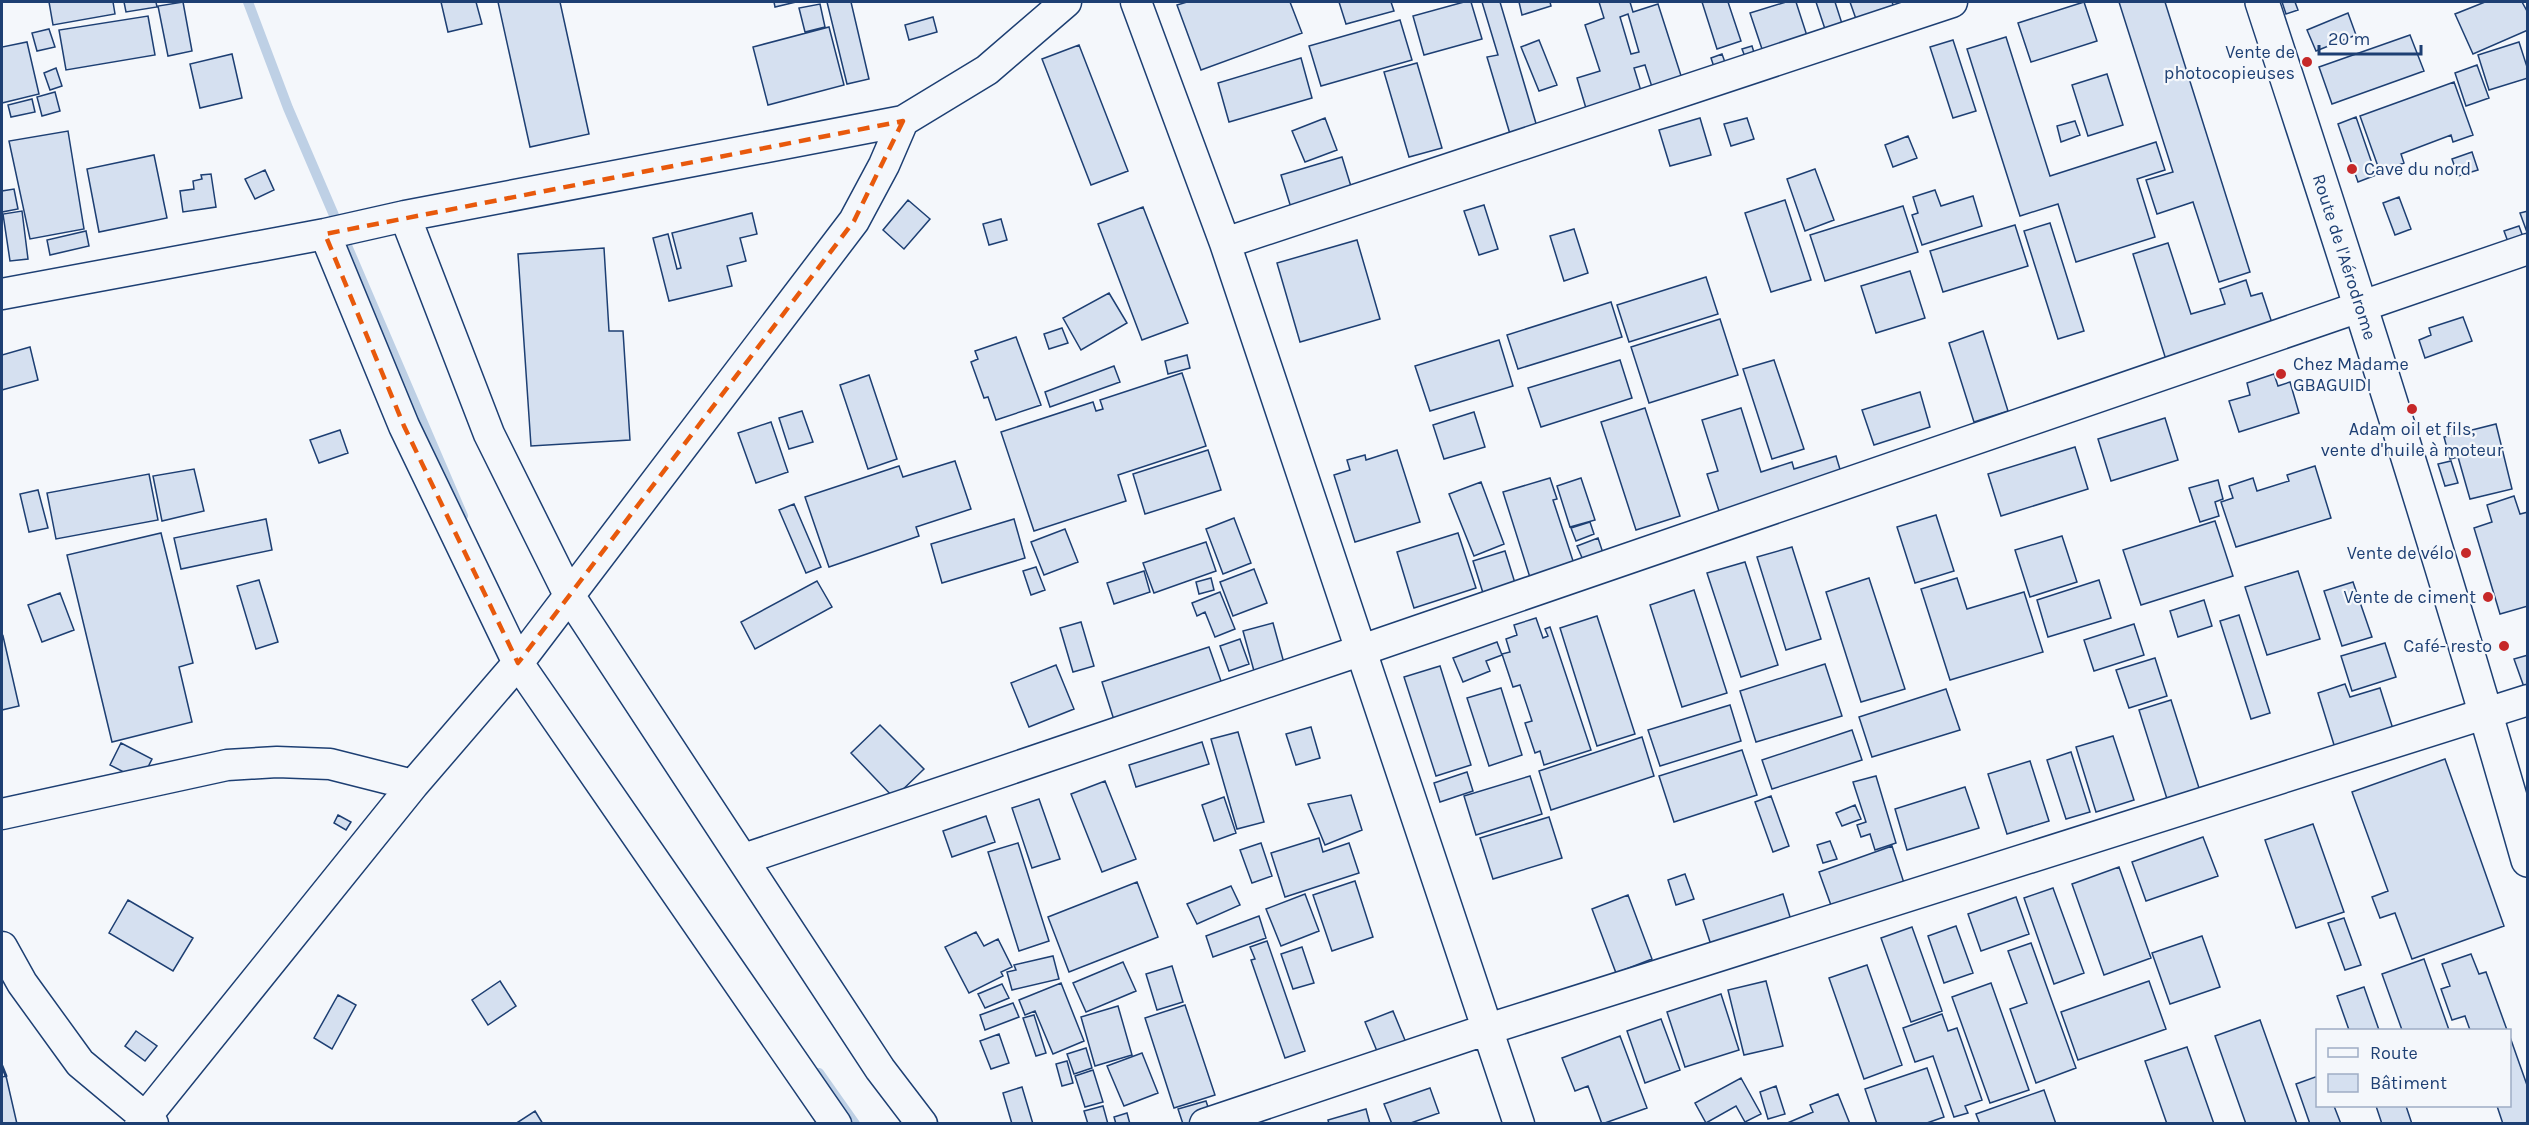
<svg xmlns="http://www.w3.org/2000/svg" width="2529" height="1125" font-family="Karla,sans-serif">
  <style>
    .lines { fill: none; stroke-linecap: round; stroke-linejoin: round }
    .stream { stroke: #bed0e5; stroke-width: 10 }
    .building { fill: #d5e0f0; stroke: #1d3f73; stroke-width: 1.5; fill-rule: evenodd }
    .minor-casing { stroke: #1d3f73; stroke-width: 33 }
    .tertiary-casing { stroke: #1d3f73; stroke-width: 36 }
    .minor { stroke: #f4f7fb; stroke-width: 30 }
    .tertiary { stroke: #f4f7fb; stroke-width: 33 }
    .wall { stroke: #1d3f73; stroke-width: 3 }
    .marked { fill: none; stroke: #e8590c; stroke-width: 4.5; stroke-dasharray: 12 8; stroke-linejoin: round }
    .poi-dot { fill: #c62828; stroke: #f4f7fb; stroke-width: 2 }
    .labels { text-anchor: middle; stroke-width: 4.5; stroke-linejoin: round; paint-order: stroke }
    .poi-label { font-size: 18px; fill: #1d3f73; stroke: #f4f7fb; text-anchor: end }
    .street-label { font-size: 18px; fill: #1d3f73; stroke: #f4f7fb }
  </style>
  <rect width="100%" height="100%" fill="#f4f7fb"/>
  <g class="lines">
    <path class="stream" d="M248 2 288 108 463 516
      M819 1073 855 1124"/>
  </g>
  <path class="building" d="M49 2H113L115 14 53 25Z
    M124 2H156L157 7 126 12Z
    M183 2 192 51 168 56 158 6Z
    M441 2H476L482 24 448 32Z
    M498 2H560L589 134 530 147Z
    M774 2H796L775 7Z
    M827 2H851L869 79 847 84Z
    M1187 2H1290L1302 33 1201 70 1177 5Z
    M1339 2H1391L1394 11 1346 24Z
    M1464 2H1471L1482 39 1424 55 1413 16Z
    M1482 2H1500L1540 137 1513 144 1487 57 1498 55Z
    M1519 2H1550L1551 6 1522 15Z
    M1599 2H1630L1633 12 1658 4 1684 85 1588 115 1577 78 1600 71 1585 25 1604 18ZM1628 14 1639 52 1631 54 1620 17ZM1645 65 1652 87 1641 91 1634 68Z
    M1702 2H1728L1741 41 1717 49Z
    M1786 2H1796L1809 42 1764 55 1750 13Z
    M1816 2H1835L1845 33 1828 38Z
    M1850 2H1892L1894 7 1856 19Z
    M2084 2 2097 41 2031 62 2018 23Z
    M2119 2H2165L2250 272 2219 282 2193 202 2157 214 2146 180 2173 172Z
    M2282 2H2295L2298 10 2286 14Z
    M2485 2H2522L2528 13V30L2473 54 2455 14Z
    M820 4 825 27 805 32 799 8Z
    M2348 13 2356 35 2316 51 2307 30Z
    M148 16 155 55 66 70 59 30Z
    M933 17 937 32 909 40 905 25Z
    M1400 20 1412 60 1321 86 1309 46Z
    M829 27 844 85 768 105 753 47Z
    M49 29 55 47 37 51 32 33Z
    M2410 35 2424 71 2332 104 2319 67Z
    M2006 37 2050 176 2156 142 2165 170 2137 179 2155 237 2076 262 2058 204 2020 216 1967 49Z
    M1539 40 1557 85 1539 91 1521 47Z
    M1953 40 1976 111 1953 118 1930 47Z
    M27 42 39 94 2 103V47Z
    M2519 42 2528 70V78L2489 90 2478 55Z
    M1079 45 1128 171 1091 185 1042 59Z
    M1752 46 1756 59 1747 62 1742 49Z
    M232 54 242 98 200 108 190 64Z
    M1722 54 1726 65 1715 70 1711 58Z
    M1301 58 1312 98 1229 122 1218 83Z
    M1417 63 1442 148 1409 157 1384 72Z
    M2477 65 2489 98 2466 106 2455 73Z
    M56 68 62 86 50 90 44 73Z
    M2107 74 2123 125 2088 136 2072 85Z
    M2454 82 2473 135 2453 142 2451 135 2401 154 2404 163 2380 172 2360 116Z
    M55 92 60 111 42 116 37 97Z
    M32 99 35 112 11 117 8 105Z
    M2356 117 2376 175 2358 182 2338 124Z
    M1325 118 1337 150 1305 162 1292 131Z
    M1700 118 1711 155 1670 166 1659 130Z
    M1747 118 1754 139 1731 146 1724 124Z
    M2075 121 2080 135 2061 142 2057 126Z
    M68 131 84 229 30 239 9 141Z
    M1908 136 1917 158 1893 167 1885 145Z
    M2472 152 2478 170 2458 176 2452 159Z
    M154 155 167 218 99 232 87 169Z
    M1342 157 1353 193 1292 211 1281 175Z
    M1815 169 1834 220 1805 231 1787 179Z
    M265 170 274 190 255 199 245 179Z
    M211 174 216 207 183 212 180 191 194 189 193 181 202 179 201 175Z
    M14 189 18 209 2 212V191Z
    M1935 190 1941 206 1973 196 1982 226 1922 245 1912 215 1918 213 1913 197Z
    M2399 197 2411 229 2395 235 2383 203Z
    M908 200 930 219 904 249 883 230Z
    M1785 200 1811 280 1771 292 1745 213Z
    M1484 205 1498 249 1479 255 1464 211Z
    M1903 206 1918 252 1825 281 1810 235Z
    M1143 207 1188 323 1142 340 1098 224Z
    M22 211 28 259 10 261 3 214Z
    M2528 211V235L2520 213Z
    M752 213 757 234 740 238 746 261 727 266 732 286 669 301 653 238 668 234 677 269 681 268 672 233Z
    M1001 219 1007 240 989 245 983 224Z
    M2050 223 2084 331 2058 339 2024 231Z
    M2015 225 2028 266 1943 292 1930 251Z
    M2519 226 2526 245 2511 250 2504 231Z
    M1574 229 1588 273 1564 281 1550 236Z
    M86 231 89 246 50 255 47 240Z
    M1357 240 1380 319 1300 342 1277 263Z
    M2168 243 2191 314 2225 304 2220 289 2246 280 2251 296 2262 293 2274 329 2167 363 2133 254Z
    M604 248 609 331H623L630 440 531 446 518 254Z
    M1910 271 1925 318 1876 333 1861 286Z
    M1706 277 1718 314 1629 342 1617 305Z
    M1109 293 1127 323 1081 350 1063 318Z
    M1611 302 1622 337 1518 369 1507 335Z
    M2463 317 2472 341 2425 358 2419 340 2431 335 2429 328Z
    M1720 319 1738 375 1649 403 1631 347Z
    M1062 328 1068 343 1049 349 1044 334Z
    M1983 331 2008 411 1974 422 1949 343Z
    M1016 337 1041 405 996 420 988 397 984 398 971 362 978 359 975 351Z
    M1499 340 1513 386 1430 411 1415 366Z
    M30 347 38 380 2 390V355Z
    M1187 355 1190 368 1168 374 1165 361Z
    M1620 360 1632 398 1541 427 1528 388Z
    M1774 360 1804 449 1772 459 1743 369Z
    M1114 366 1120 382 1050 407 1045 392Z
    M1182 373 1206 446 1118 475 1126 501 1034 531 1001 432 1093 402 1096 411 1103 409 1100 400Z
    M2274 374 2278 386 2290 382 2299 413 2239 432 2229 401 2250 395 2247 383Z
    M869 375 897 459 868 469 840 385Z
    M1920 392 1930 427 1874 445 1862 410Z
    M1645 408 1680 516 1636 530 1601 422Z
    M1741 408 1761 472 1792 462 1794 469 1836 456 1842 476 1720 514 1707 474 1718 471 1702 420Z
    M802 411 813 442 789 449 779 418Z
    M1474 412 1485 447 1444 459 1433 425Z
    M2165 418 2178 460 2111 481 2098 439Z
    M771 422 788 472 756 483 738 433Z
    M2496 424 2512 489 2470 499 2458 457 2450 459 2444 437Z
    M340 430 348 453 319 463 310 440Z
    M2075 447 2088 489 2001 516 1988 474Z
    M1208 450 1221 490 1145 514 1133 474Z
    M1397 450 1420 522 1355 542 1334 475 1350 470 1347 460 1365 455 1366 460Z
    M955 461 971 509 916 527 919 536 829 567 805 497 899 466 903 477Z
    M2451 461 2458 483 2445 486 2438 464Z
    M2315 466 2331 518 2236 547 2221 502 2233 498 2229 486 2253 478 2257 491 2289 481 2287 475Z
    M194 469 204 511 162 521 153 476Z
    M149 474 158 520 56 539 47 493Z
    M1550 478 1557 499 1553 500 1577 573 1533 587 1503 492Z
    M1581 478 1595 520 1570 527 1557 486Z
    M2218 480 2223 499 2215 502 2219 516 2200 522 2189 488Z
    M1481 482 1504 544 1474 556 1449 494Z
    M38 490 48 528 29 532 20 494Z
    M2514 496 2520 514 2528 512V606L2500 614 2474 528 2492 522 2487 505Z
    M794 504 821 567 806 573 779 510Z
    M1936 515 1954 571 1915 583 1897 527Z
    M1234 518 1251 563 1223 574 1206 529Z
    M266 519 272 550 181 569 174 538Z
    M1014 519 1025 558 942 583 931 544Z
    M2215 521 2233 576 2141 605 2123 550Z
    M1590 522 1594 534 1576 541 1571 528Z
    M1065 529 1078 562 1044 575 1031 542Z
    M161 533 193 663 179 667 192 722 112 742 67 555Z
    M1458 533 1476 588 1414 608 1397 552Z
    M2062 536 2077 582 2030 597 2015 550Z
    M1598 538 1603 553 1583 560 1577 546Z
    M1206 542 1216 571 1154 593 1143 563Z
    M1792 547 1821 639 1786 650 1757 557Z
    M1505 551 1515 583 1483 593 1473 561Z
    M1745 562 1778 665 1741 677 1707 573Z
    M1036 567 1045 590 1031 595 1023 571Z
    M1254 569 1267 603 1233 616 1220 582Z
    M1144 571 1150 592 1114 604 1107 583Z
    M2298 571 2320 639 2267 655 2245 587Z
    M1211 578 1214 590 1199 594 1196 582Z
    M1869 578 1905 689 1861 702 1826 592Z
    M1957 578 1967 609 2024 592 2043 652 1950 680 1921 589Z
    M259 580 278 642 256 649 237 586Z
    M2099 580 2111 618 2048 637 2037 600Z
    M817 581 832 607 755 649 741 622Z
    M2353 582 2372 637 2342 646 2324 591Z
    M1694 590 1727 693 1682 707 1650 605Z
    M1220 592 1235 629 1215 637 1205 612 1197 616 1192 603Z
    M60 593 74 630 42 642 28 605Z
    M2204 600 2212 626 2178 637 2170 611Z
    M2239 615 2270 713 2251 719 2220 621Z
    M1597 616 1635 734 1597 746 1560 628Z
    M1536 618 1543 638 1548 636 1545 629 1550 627 1591 750 1544 765 1540 751 1535 753 1525 723 1532 721 1520 685 1513 687 1502 654 1510 652 1506 639 1517 635 1514 625Z
    M1081 622 1094 666 1073 672 1060 628Z
    M1273 623 1284 663 1254 671 1243 631Z
    M2134 624 2144 655 2094 671 2084 640Z
    M3 636 19 706 2 710V637Z
    M1240 639 1249 664 1229 671 1220 646Z
    M1497 642 1502 655 1486 661 1490 671 1463 682 1453 658Z
    M2385 643 2396 677 2352 691 2341 656Z
    M1209 647 1222 684 1114 720 1102 682Z
    M2528 655V686L2524 687 2514 659Z
    M2155 658 2167 696 2129 708 2116 670Z
    M1825 664 1842 716 1756 742 1740 691Z
    M1056 665 1074 709 1029 727 1011 683Z
    M1440 666 1471 765 1436 776 1404 677Z
    M2345 684 2350 697 2380 688 2393 729 2335 748 2318 693Z
    M1501 688 1522 755 1489 766 1467 698Z
    M1946 689 1960 730 1872 757 1859 717Z
    M2171 700 2200 791 2168 802 2139 710Z
    M1730 705 1741 741 1660 766 1648 730Z
    M880 725 924 769 894 798 851 753Z
    M1311 727 1320 758 1296 765 1286 734Z
    M1852 730 1862 760 1772 789 1762 760Z
    M1238 732 1264 822 1237 829 1211 739Z
    M2113 736 2134 800 2096 812 2076 747Z
    M1642 737 1654 776 1551 810 1539 771Z
    M1202 742 1209 764 1136 787 1129 765Z
    M121 743 152 759 141 781 110 765Z
    M1742 750 1757 795 1674 822 1659 776Z
    M2071 752 2090 812 2066 819 2047 760Z
    M2445 759 2504 926 2412 959 2395 913 2380 918 2372 897 2388 891 2352 792Z
    M2030 761 2049 821 2007 834 1988 774Z
    M1467 772 1473 791 1440 802 1434 783Z
    M1530 776 1542 814 1476 835 1464 796Z
    M1876 776 1896 843 1875 850 1870 834 1861 837 1857 825 1866 822 1853 782Z
    M1105 781 1136 859 1102 872 1071 794Z
    M1965 787 1979 828 1907 850 1895 809Z
    M1351 795 1362 830 1325 845 1308 804Z
    M1771 796 1789 846 1773 852 1755 802Z
    M1224 797 1236 833 1214 841 1202 805Z
    M1039 799 1060 859 1032 868 1012 808Z
    M1855 805 1861 819 1842 826 1836 813Z
    M338 815 351 822 346 830 334 823Z
    M986 816 995 842 952 857 943 831Z
    M1549 817 1562 858 1493 879 1480 838Z
    M2313 824 2344 912 2296 928 2265 840Z
    M2203 837 2218 876 2146 901 2132 862Z
    M1319 838 1323 852 1349 843 1359 873 1285 897 1271 853Z
    M1830 841 1837 859 1823 863 1817 845Z
    M1018 843 1049 941 1019 951 988 852Z
    M1261 843 1272 876 1252 883 1240 850Z
    M1892 846 1904 883 1832 908 1819 872Z
    M2119 867 2151 958 2104 975 2072 884Z
    M1685 874 1694 899 1676 905 1668 880Z
    M1355 881 1373 937 1332 951 1313 895Z
    M1137 882 1158 937 1069 972 1048 917Z
    M1231 886 1240 905 1197 924 1187 904Z
    M2053 888 2084 973 2054 984 2024 898Z
    M1305 894 1319 931 1281 946 1266 909Z
    M1783 894 1791 920 1711 945 1703 920Z
    M1628 895 1652 959 1616 973 1592 909Z
    M2016 897 2029 934 1981 951 1968 914Z
    M128 900 193 938 173 971 109 933Z
    M1259 916 1266 938 1213 957 1206 936Z
    M2344 918 2361 965 2345 970 2328 923Z
    M1956 926 1973 973 1944 983 1928 936Z
    M1912 927 1942 1011 1911 1022 1881 938Z
    M976 932 984 946 998 939 1012 967 1001 972 1003 976 969 993 945 947Z
    M2202 936 2220 987 2170 1004 2152 953Z
    M1267 941 1305 1051 1285 1058 1251 960 1255 959 1250 947Z
    M2031 943 2076 1068 2036 1083 2010 1009 2027 1003 2008 951Z
    M1302 947 1314 983 1293 989 1281 954Z
    M2471 954 2479 974 2486 972 2507 1030H2470L2465 1016 2452 1020 2441 989 2450 986 2442 964Z
    M1053 956 1059 979 1012 990 1007 972 1016 970 1014 965Z
    M2424 959 2449 1030H2402L2382 974Z
    M1123 962 1136 991 1086 1012 1073 983Z
    M1867 965 1902 1065 1864 1079 1829 978Z
    M1172 966 1183 1002 1157 1010 1146 974Z
    M500 981 516 1006 488 1025 472 1000Z
    M1766 981 1783 1046 1744 1055 1728 990Z
    M2149 981 2166 1029 2078 1060 2061 1012Z
    M1061 983 1084 1041 1053 1054 1035 1011 1025 1015 1019 1000Z
    M1991 983 2029 1090 1990 1103 1952 997Z
    M1002 984 1009 998 985 1008 978 994Z
    M2364 987 2379 1030H2349L2337 996Z
    M1721 994 1739 1050 1685 1067 1667 1012Z
    M338 995 356 1005 332 1049 314 1038Z
    M1013 1003 1019 1017 985 1030 980 1015Z
    M1185 1005 1215 1095 1174 1108 1145 1018Z
    M1118 1006 1132 1055 1095 1066 1081 1017Z
    M1393 1011 1407 1045 1379 1056 1365 1022Z
    M1942 1014 1948 1031 1957 1028 1982 1100 1965 1106 1968 1113 1954 1117 1933 1056 1915 1062 1903 1028Z
    M1034 1015 1046 1053 1036 1056 1023 1018Z
    M1661 1019 1680 1070 1645 1083 1627 1031Z
    M2260 1020 2297 1124H2246L2215 1036Z
    M136 1031 157 1046 145 1061 125 1046Z
    M999 1034 1009 1063 991 1069 980 1041Z
    M1620 1036 1647 1108 1602 1124 1588 1086 1575 1091 1562 1058Z
    M2510 1037 2528 1088V1122L2522 1124H2503L2497 1106H2510Z
    M2187 1047 2214 1124H2167L2145 1061Z
    M1086 1048 1092 1068 1074 1074 1067 1054Z
    M1142 1053 1158 1093 1124 1106 1107 1066Z
    M1067 1061 1073 1083 1062 1086 1056 1064Z
    M1927 1068 1944 1117 1924 1124H1877L1865 1089Z
    M1093 1070 1103 1102 1085 1107 1075 1076Z
    M6 1076 17 1124H2V1077Z
    M2318 1076V1106H2334L2341 1124H2310L2296 1084Z
    M1741 1078 1761 1114 1745 1122 1736 1106 1706 1123 1695 1103Z
    M1776 1086 1785 1114 1768 1119 1760 1092Z
    M1022 1087 1033 1124H1012L1003 1093Z
    M1430 1088 1439 1113 1408 1124H1392L1384 1104Z
    M2044 1090 2056 1124H1980L1976 1114Z
    M1838 1094 1850 1124H1785L1813 1112 1810 1105Z
    M1206 1101 1212 1119 1197 1124H1183L1178 1109Z
    M1103 1106 1108 1124H1088L1084 1111Z
    M2376 1106H2406L2412 1124H2382Z
    M1366 1109 1370 1124H1329L1328 1120Z
    M535 1111 543 1124H515Z
    M1127 1113 1130 1124H1116L1114 1117Z"/>
  <g class="lines">
    <defs>
      <path id="minor" d="M1136 2 1225 243 1519 1124
        M405 216 489 434 569 595 880 1069 922 1124
        M325 234 404 426 518 663 836 1124
        M1225 243 1952 2
        M2 294 325 234 405 216 903 121 987 70 1066 2
        M2 814 227 765 277 762 330 764 413 785
        M744 859 1359 651 2528 249
        M2 947 22 983 80 1063 153 1124
        M140 1124 413 785 518 663 854 221 884 165 903 121
        M1205 1124 1488 1029 2528 700"/>
      <g id="tertiary">
        <path id="s1" d="M2262 2C2355 286 2446 571 2528 860"/>
      </g>
    </defs>
    <use href="#minor" class="minor-casing"/>
    <use href="#tertiary" class="tertiary-casing"/>
    <use href="#minor" class="minor"/>
    <use href="#tertiary" class="tertiary"/>
    <path class="wall" d="M2 1066 6 1076"/>
  </g>
  <path class="marked" d="M903 121 854 221 518 663 404 426 325 234Z"/>
  <g class="poi-dot">
    <circle cx="2307" cy="62" r="6"/>
    <circle cx="2352" cy="169" r="6"/>
    <circle cx="2281" cy="374" r="6"/>
    <circle cx="2412" cy="409" r="6"/>
    <circle cx="2466" cy="553" r="6"/>
    <circle cx="2488" cy="597" r="6"/>
    <circle cx="2504" cy="646" r="6"/>
  </g>
  <g class="labels">
    <g class="poi-label">
      <text x="2295" y="58">Vente de<tspan x="2295" dy="21">photocopieuses</tspan></text>
      <text x="2364" y="175" text-anchor="start">Cave du nord</text>
      <text x="2293" y="370" text-anchor="start">Chez Madame<tspan x="2293" dy="21">GBAGUIDI</tspan></text>
      <text x="2412" y="435" text-anchor="middle">Adam oil et fils,<tspan x="2412" dy="21">vente d'huile à moteur</tspan></text>
      <text x="2454" y="559">Vente de vélo</text>
      <text x="2476" y="603">Vente de ciment</text>
      <text x="2492" y="652">Café- resto</text>
    </g>
    <g class="street-label">
      <text dy="6" stroke="none"><textPath href="#s1" startOffset="268">Route de l'Aérodrome</textPath></text>
    </g>
  </g>
  <rect width="2529" height="1125" fill="none" stroke="#1d3f73" stroke-width="6"/>
  <rect x="2316" y="1029" width="195" height="78" fill="#f4f7fb" stroke="#9eadc5" stroke-width="1.5"/>
  <rect x="2328" y="1048" width="30" height="9" fill="#f4f7fb" stroke="#9eadc5" stroke-width="1.5"/>
  <text x="2370" y="1059" font-size="18" fill="#1d3f73">Route</text>
  <rect x="2328" y="1074" width="30" height="18" fill="#d5e0f0" stroke="#9eadc5" stroke-width="1.5"/>
  <text x="2370" y="1089" font-size="18" fill="#1d3f73">Bâtiment</text>
  <path d="M2319 45v9h102v-9" fill="none" stroke="#1d3f73" stroke-width="3"/>
  <text x="2328" y="45" font-size="18" fill="#1d3f73" stroke="#f4f7fb" stroke-width="4.5" paint-order="stroke">20 m</text>
</svg>
